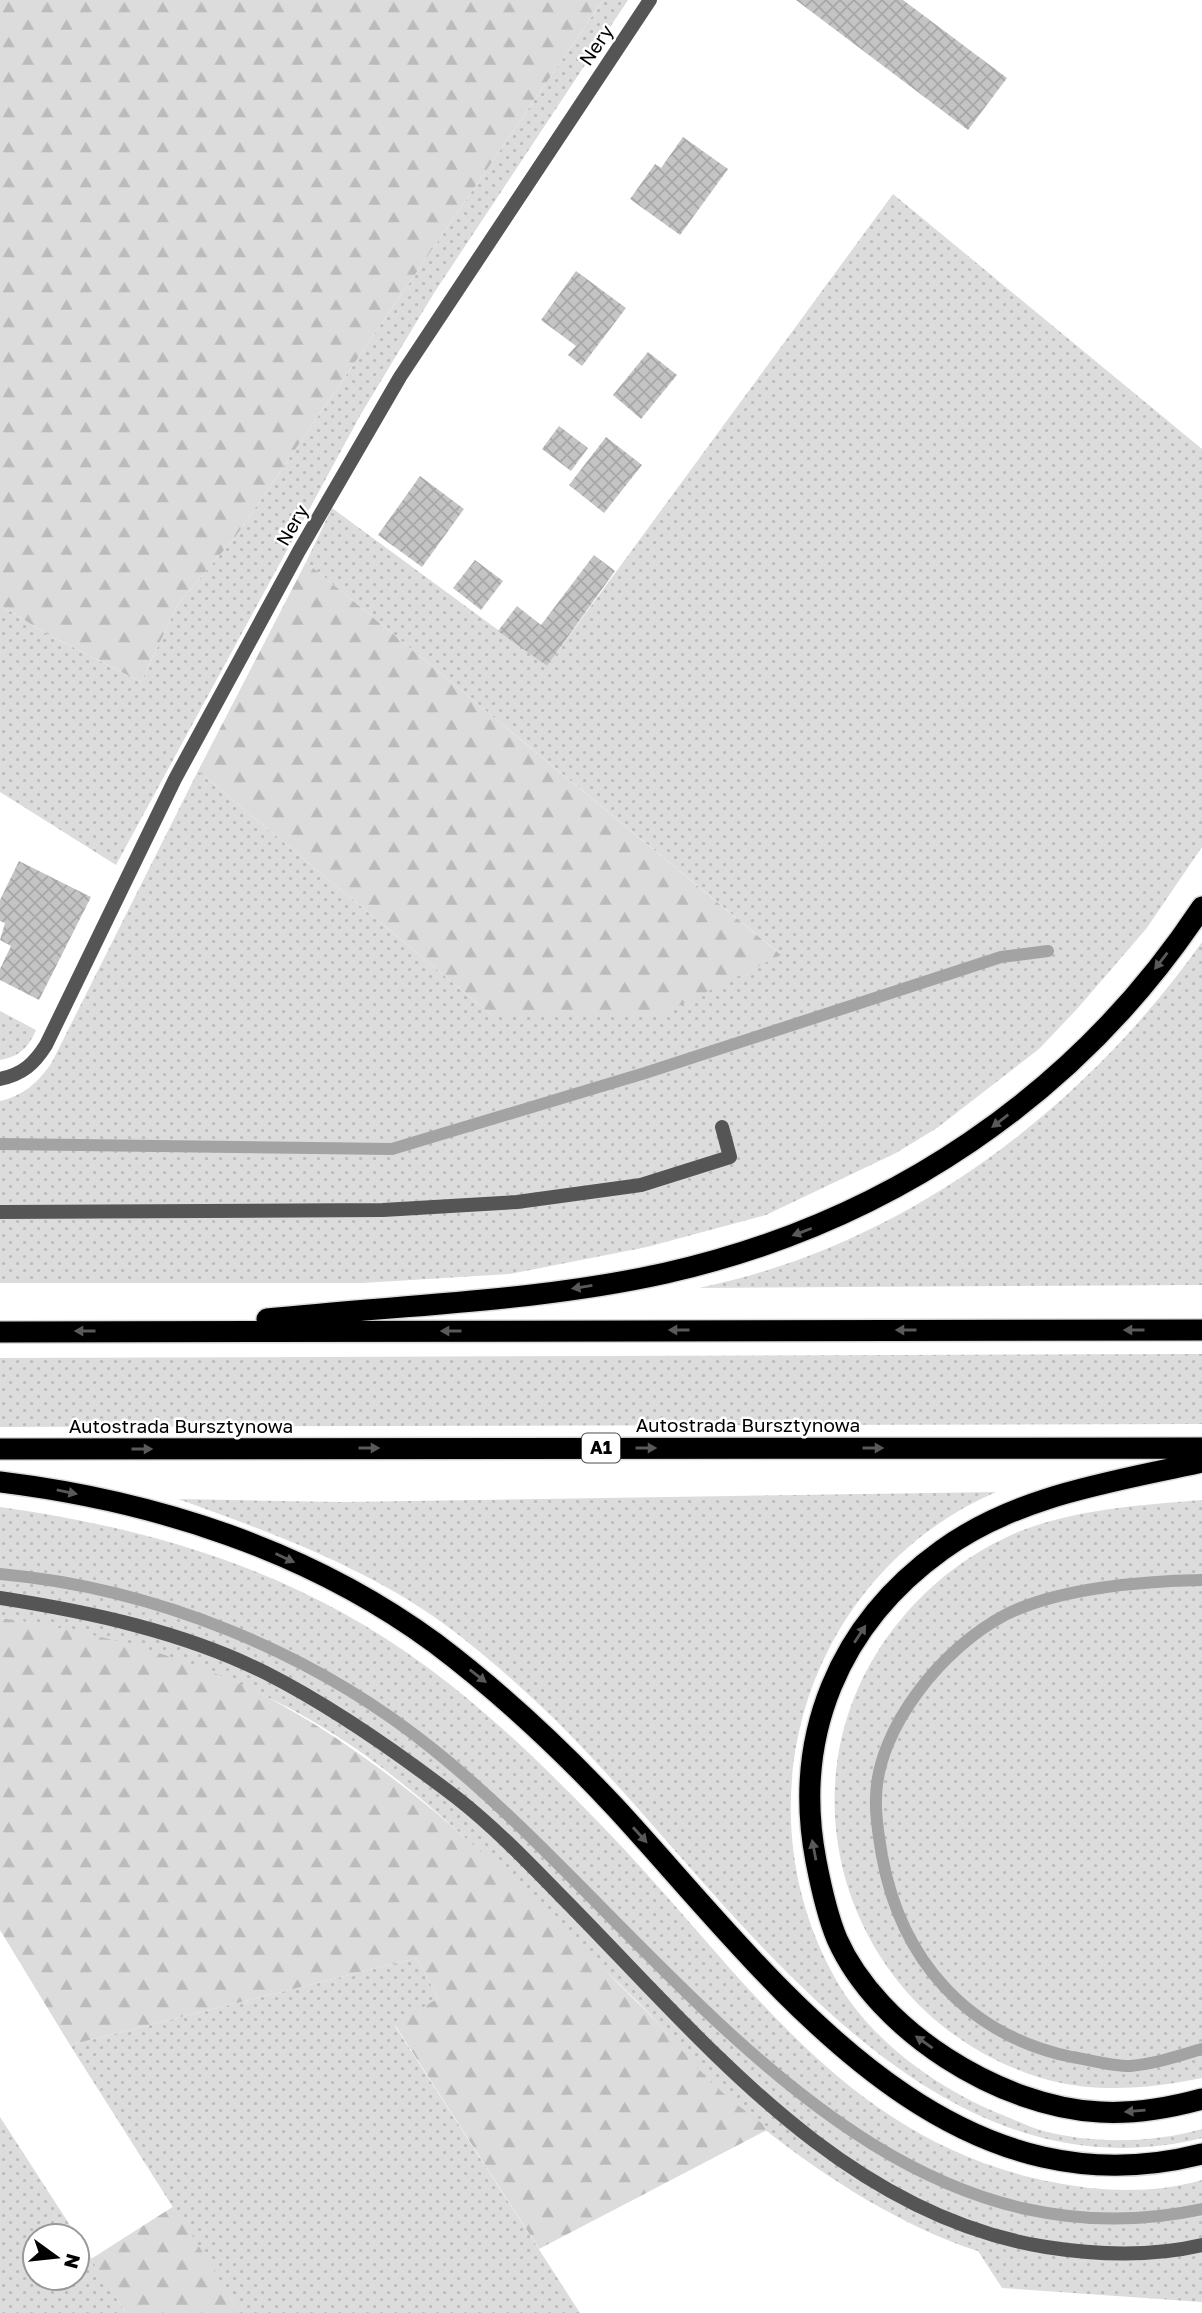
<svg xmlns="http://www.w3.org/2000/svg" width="1202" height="2313" font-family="'Golos Text',sans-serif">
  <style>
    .grass { fill: url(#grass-dots) }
    .forest { fill: url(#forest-firs) }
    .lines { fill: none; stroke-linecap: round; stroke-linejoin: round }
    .stream { stroke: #a3a3a3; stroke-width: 12 }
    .building { fill: url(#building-cross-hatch) }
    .motorway-casing { stroke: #dbdbdb; stroke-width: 24 }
    .service { stroke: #555; stroke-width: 14 }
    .minor { stroke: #555; stroke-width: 14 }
    .motorway { stroke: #000; stroke-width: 21 }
    .oneway { fill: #595959 }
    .labels { text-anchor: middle; stroke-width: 5; stroke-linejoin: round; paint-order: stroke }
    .shield { fill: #fff; stroke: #4c4c4c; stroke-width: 2 }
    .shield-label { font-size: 18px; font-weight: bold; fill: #000 }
    .street-label { font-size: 19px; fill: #000; stroke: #fff }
  </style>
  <defs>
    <pattern id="grass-dots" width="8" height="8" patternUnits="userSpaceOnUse" patternTransform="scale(1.75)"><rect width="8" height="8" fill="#dcdcdc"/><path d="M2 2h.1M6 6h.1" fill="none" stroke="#bbb" stroke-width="1.8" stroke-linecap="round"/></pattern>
    <pattern id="forest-firs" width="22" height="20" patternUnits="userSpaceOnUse" patternTransform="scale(1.75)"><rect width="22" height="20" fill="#dcdcdc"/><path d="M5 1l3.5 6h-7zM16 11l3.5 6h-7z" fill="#bbb"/></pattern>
    <pattern id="building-cross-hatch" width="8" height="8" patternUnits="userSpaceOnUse" patternTransform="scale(1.75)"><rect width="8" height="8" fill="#c4c4c4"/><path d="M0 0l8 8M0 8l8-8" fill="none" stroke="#a7a7a7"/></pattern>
  </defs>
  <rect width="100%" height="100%" fill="#fff"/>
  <path class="grass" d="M603 0H628L434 293 361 414 116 865 0 792V605L47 634 141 682 178 604 236 536Z
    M893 194 1202 449V847L1146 929 1077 1009 1039 1049 937 1128 896 1153 766 1215 647 1247 510 1274 362 1283H0V1101C23 1096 39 1082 52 1062L198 771 494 1017 780 954 306 562 332 508 547 666Z
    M1202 942V1285L699 1288C904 1246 1082 1111 1202 942Z
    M0 1011 36 1030C29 1047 19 1057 0 1060Z
    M1202 1354V1424L0 1427V1358Z
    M996 1492C809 1573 736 1800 835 1978 870 2041 939 2090 1005 2116 1018 2121 1031 2128 1044 2131 1092 2144 1155 2143 1202 2129V2138C935 2204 750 1926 594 1760 553 1715 508 1674 460 1636 378 1571 275 1534 178 1499L341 1502Z
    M1202 1500V2078C1149 2089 1091 2094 1038 2077 843 2015 768 1775 903 1617 933 1581 973 1551 1018 1532 1076 1509 1141 1505 1202 1500Z
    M0 1507C156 1529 299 1572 427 1667 499 1720 562 1784 623 1848 754 1988 850 2142 1052 2182 1102 2192 1153 2194 1202 2180V2302L1002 2288 978 2251C885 2221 784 2151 712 2084 686 2059 665 2029 640 2004 612 1976 582 1950 553 1922 469 1840 381 1752 273 1700 188 1659 94 1631 0 1618Z
    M417 1958 438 1998 395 2026 580 2313H240L70 2045Z
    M0 2117 77 2236H35V2278H77V2236L126 2313H0Z"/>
  <path class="forest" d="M0 0H603L236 536 178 604 141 682 47 634 0 605Z
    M306 562 781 955 660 1015 494 1017 198 771Z
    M0 1618C90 1630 197 1658 278 1703 416 1779 528 1894 639 2004 665 2029 686 2057 711 2082 728 2099 750 2114 769 2129L539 2249 395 2025 438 1998 417 1958 70 2045 0 1930Z
    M174 2206 240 2313H126L91 2259Z"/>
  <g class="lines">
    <path class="stream" d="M0 1144 392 1149 645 1073 1001 957 1048 951
      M0 1574C155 1588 313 1652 434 1750 660 1931 866 2281 1202 2209
      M1202 1580C1143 1581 1058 1588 1005 1615 944 1647 877 1727 876 1798 875 1818 879 1837 882 1856 901 1960 967 2035 1072 2057 1091 2060 1111 2066 1130 2066 1154 2064 1179 2056 1202 2049"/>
  </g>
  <path class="building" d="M796 0H903L1007 78 968 130Z
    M683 137 728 169 680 235 630 199 655 164 661 168Z
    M576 271 626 308 582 366 568 355 576 346 541 320Z
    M648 352 677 375 641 419 613 395Z
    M559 426 588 448 571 471 542 449Z
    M606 437 642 465 604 513 569 485Z
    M420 476 464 509 422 567 378 535Z
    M594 555 615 571 547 666 498 631 517 606 541 625Z
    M475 560 503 581 481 610 453 588Z
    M19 861 91 897 39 1000 0 980V969L11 946 0 940 5 923 0 921V900Z"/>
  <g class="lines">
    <defs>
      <path id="motorway" d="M267 1319C399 1305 536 1302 666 1273 887 1223 1077 1096 1202 907
        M0 1332 1202 1330
        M0 1449 1202 1448
        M1202 1462C1113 1482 1018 1495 942 1550 839 1624 792 1736 816 1861 821 1887 827 1915 837 1939 878 2031 1000 2107 1100 2112 1134 2114 1169 2108 1202 2099
        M0 1482C155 1501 308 1550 435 1643 500 1692 560 1748 616 1808 769 1974 941 2221 1202 2154"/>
    </defs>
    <use href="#motorway" class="motorway-casing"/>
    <path class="service" d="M0 1212 383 1210 517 1202 641 1185 730 1157 722 1127
      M0 1598C90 1612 184 1632 266 1673 333 1707 397 1752 457 1798 494 1827 527 1861 560 1895 700 2036 839 2214 1046 2247 1097 2255 1151 2257 1202 2245"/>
    <path class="minor" d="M0 1079C23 1074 34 1064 46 1045L175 779 299 551 400 377 650 0"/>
    <use href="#motorway" class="motorway"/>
  </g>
  <defs><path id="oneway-solid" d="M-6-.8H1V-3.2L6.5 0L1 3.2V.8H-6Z" transform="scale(1.75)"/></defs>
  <g class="oneway">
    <use href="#oneway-solid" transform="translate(1161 961) rotate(128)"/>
    <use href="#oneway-solid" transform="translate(1000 1121) rotate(142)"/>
    <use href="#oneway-solid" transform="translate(802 1232) rotate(159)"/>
    <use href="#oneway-solid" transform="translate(582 1287) rotate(171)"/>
    <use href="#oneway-solid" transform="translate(679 1330) rotate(180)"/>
    <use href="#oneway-solid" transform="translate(906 1330) rotate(180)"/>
    <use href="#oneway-solid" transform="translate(1134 1330) rotate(180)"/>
    <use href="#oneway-solid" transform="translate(85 1331) rotate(180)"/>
    <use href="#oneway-solid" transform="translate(451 1331) rotate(180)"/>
    <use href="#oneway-solid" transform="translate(369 1448)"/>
    <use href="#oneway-solid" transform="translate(646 1448)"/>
    <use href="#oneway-solid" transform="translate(873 1448)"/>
    <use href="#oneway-solid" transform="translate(142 1449)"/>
    <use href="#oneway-solid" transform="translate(67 1492) rotate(12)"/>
    <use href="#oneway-solid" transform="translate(285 1558) rotate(25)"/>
    <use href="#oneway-solid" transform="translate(860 1634) rotate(-57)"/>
    <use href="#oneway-solid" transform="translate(478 1676) rotate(38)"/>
    <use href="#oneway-solid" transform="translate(640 1835) rotate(48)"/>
    <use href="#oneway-solid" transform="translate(814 1850) rotate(-101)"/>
    <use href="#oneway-solid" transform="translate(924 2042) rotate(-145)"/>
    <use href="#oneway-solid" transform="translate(1135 2111) rotate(175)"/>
  </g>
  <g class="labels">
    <rect class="shield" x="582" y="1433.5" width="38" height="29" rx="5"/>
    <g class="shield-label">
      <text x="601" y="1454">A1</text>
    </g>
    <g class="street-label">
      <text transform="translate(596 45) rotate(-56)" y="7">Nery</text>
      <text transform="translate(292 525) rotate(-60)" y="7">Nery</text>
      <text x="748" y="1432">Autostrada Bursztynowa</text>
      <text x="181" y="1433">Autostrada Bursztynowa</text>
    </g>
  </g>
  <g transform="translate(56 2257) rotate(105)"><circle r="33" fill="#ffffff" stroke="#999999" stroke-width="2"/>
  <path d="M0-5L12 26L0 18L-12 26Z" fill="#000000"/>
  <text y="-10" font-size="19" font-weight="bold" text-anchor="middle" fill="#000000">N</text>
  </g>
</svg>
